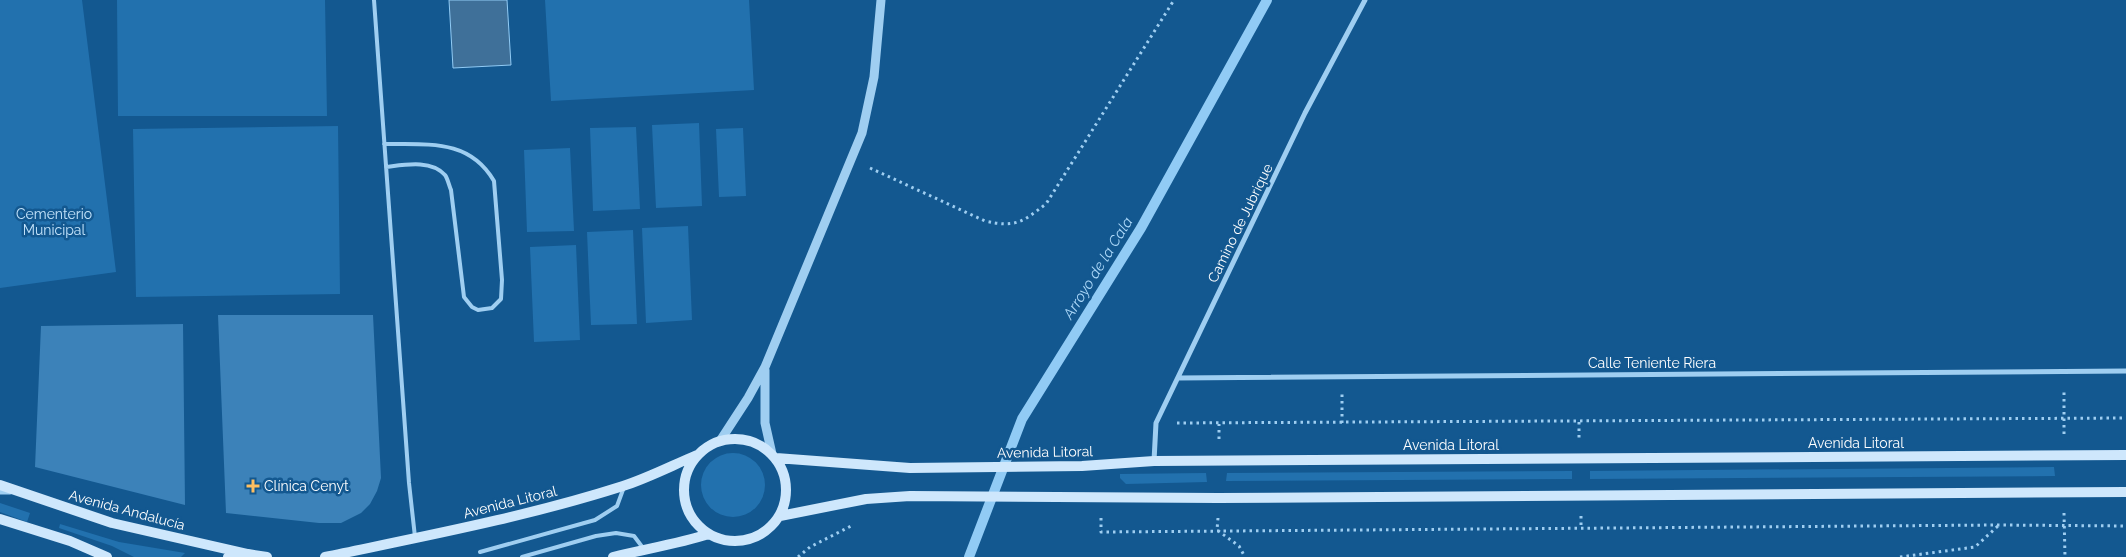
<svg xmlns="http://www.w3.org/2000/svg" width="2126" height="557" font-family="Raleway,sans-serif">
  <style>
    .green { fill: #2271ae }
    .water { fill: #3f7099; stroke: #91cbf5 }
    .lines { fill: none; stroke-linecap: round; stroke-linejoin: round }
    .stream { stroke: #91cbf5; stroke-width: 10 }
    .building { fill: #3c82b9 }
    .path { stroke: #9fcef1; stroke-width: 3; stroke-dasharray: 2.5 4; stroke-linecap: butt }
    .service { stroke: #9fcef1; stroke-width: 4 }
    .minor { stroke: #9fcef1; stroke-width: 5 }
    .tertiary { stroke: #9fcef1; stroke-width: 9 }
    .secondary { stroke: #cee7fc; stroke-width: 10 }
    .poi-dot { fill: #ffbf60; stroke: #135890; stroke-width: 2 }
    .labels { text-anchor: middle; stroke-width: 5; stroke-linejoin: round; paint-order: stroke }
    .park-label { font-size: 14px; fill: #c6e5fc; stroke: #135890 }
    .street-label { font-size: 14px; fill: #fff; stroke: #135890 }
    .poi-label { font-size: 14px; fill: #fff; stroke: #135890; text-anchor: start }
    .water-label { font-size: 15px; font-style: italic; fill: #abd7f8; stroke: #135890 }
  </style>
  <rect width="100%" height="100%" fill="#135890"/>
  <path class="green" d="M0 0H82L116 272 0 288Z
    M117 0H325L327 116H118Z
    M545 0H749L754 90 551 101Z
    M699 123 702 206 656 208 652 125Z
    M338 126 340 294 136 297 133 129Z
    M636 127 640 209 593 211 590 128Z
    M743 128 746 196 719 197 716 129Z
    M570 148 574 231 527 232 524 150Z
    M688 226 692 320 646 323 642 228Z
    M633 230 637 324 591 325 587 232Z
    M576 245 580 340 534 342 530 247Z
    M701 485a32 32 0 1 1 64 0a32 32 0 1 1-64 0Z
    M2054 467 2055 476 1590 479V471Z
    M1572 471V479L1226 481 1227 473Z
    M1206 473 1207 482 1126 484 1120 478V474Z
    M0 503 30 513 27 522 0 512Z
    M60 524 119 542 185 553 181 557H134L112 546 59 528Z"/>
  <path class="water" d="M449 0H507L511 65 453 68Z"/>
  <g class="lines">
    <path class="stream" d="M969 557 1022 419 1141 228 1267 0"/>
  </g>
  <path class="building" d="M218 315H373L381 478 377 491 370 504 361 513 341 523H319L226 513Z
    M183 324 185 505 35 467 41 326Z"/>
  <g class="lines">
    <path class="path" d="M870 168 985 221C1016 228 1022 222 1046 204L1174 0
      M1579 422V438
      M1177 423 2126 418
      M1342 423V394
      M2064 434V390
      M1219 439V424
      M2064 513 2065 557
      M1581 516V528
      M1101 518V532L1998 525 2126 526
      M1218 518 1217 530 1239 546 1245 557
      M798 557 810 547 853 525
      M1900 557 1975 547 1998 526"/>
    <path class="service" d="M374 0 409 483 415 537
      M384 144C427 145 469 138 494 181L502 280 501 299 492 308 478 310 472 307 464 297 451 190C449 186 448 179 445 175 431 159 403 165 386 167
      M480 552 595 520 617 506 624 487
      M522 557 596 536 616 533 634 536 643 548"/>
    <path class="minor" d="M1178 378 2126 371
      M1154 461 1156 423 1305 113 1365 0
      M0 492H10"/>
    <path class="tertiary" d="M765 370V423L772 454
      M720 441 748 398 765 367 862 133 874 77 881 0"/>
    <path class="secondary" d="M684 490a51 51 0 1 1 102 0a51 51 0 1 1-102 0Z
      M776 458 910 468 1082 466 1154 461 2126 455
      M0 485 112 523 248 554
      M780 516 866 499 910 496 1218 498 2126 492
      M0 519 70 541 107 557
      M228 557 248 554 267 557
      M325 557C425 536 526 517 623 486 648 478 673 465 697 455
      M613 557C645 549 677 544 709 534"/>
  </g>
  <path class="poi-dot" d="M250.5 478.5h5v5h5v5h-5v5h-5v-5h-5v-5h5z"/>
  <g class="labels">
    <g class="park-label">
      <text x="54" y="219">Cementerio<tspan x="54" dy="16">Municipal</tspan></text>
    </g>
    <g class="street-label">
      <text transform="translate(1240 223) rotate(-64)" y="5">Camino de Jubrique</text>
      <text x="1652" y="368">Calle Teniente Riera</text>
      <text x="1856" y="448">Avenida Litoral</text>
      <text x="1451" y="450">Avenida Litoral</text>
      <text transform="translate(1045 452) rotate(-1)" y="5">Avenida Litoral</text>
      <text transform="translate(510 502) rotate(-14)" y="5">Avenida Litoral</text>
      <text transform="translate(127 510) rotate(15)" y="5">Avenida Andalucía</text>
    </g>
    <g class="poi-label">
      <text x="264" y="491">Clínica Cenyt</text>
    </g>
    <g class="water-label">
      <text transform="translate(1098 268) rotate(-58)" y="5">Arroyo de la Cala</text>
    </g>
  </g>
</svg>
